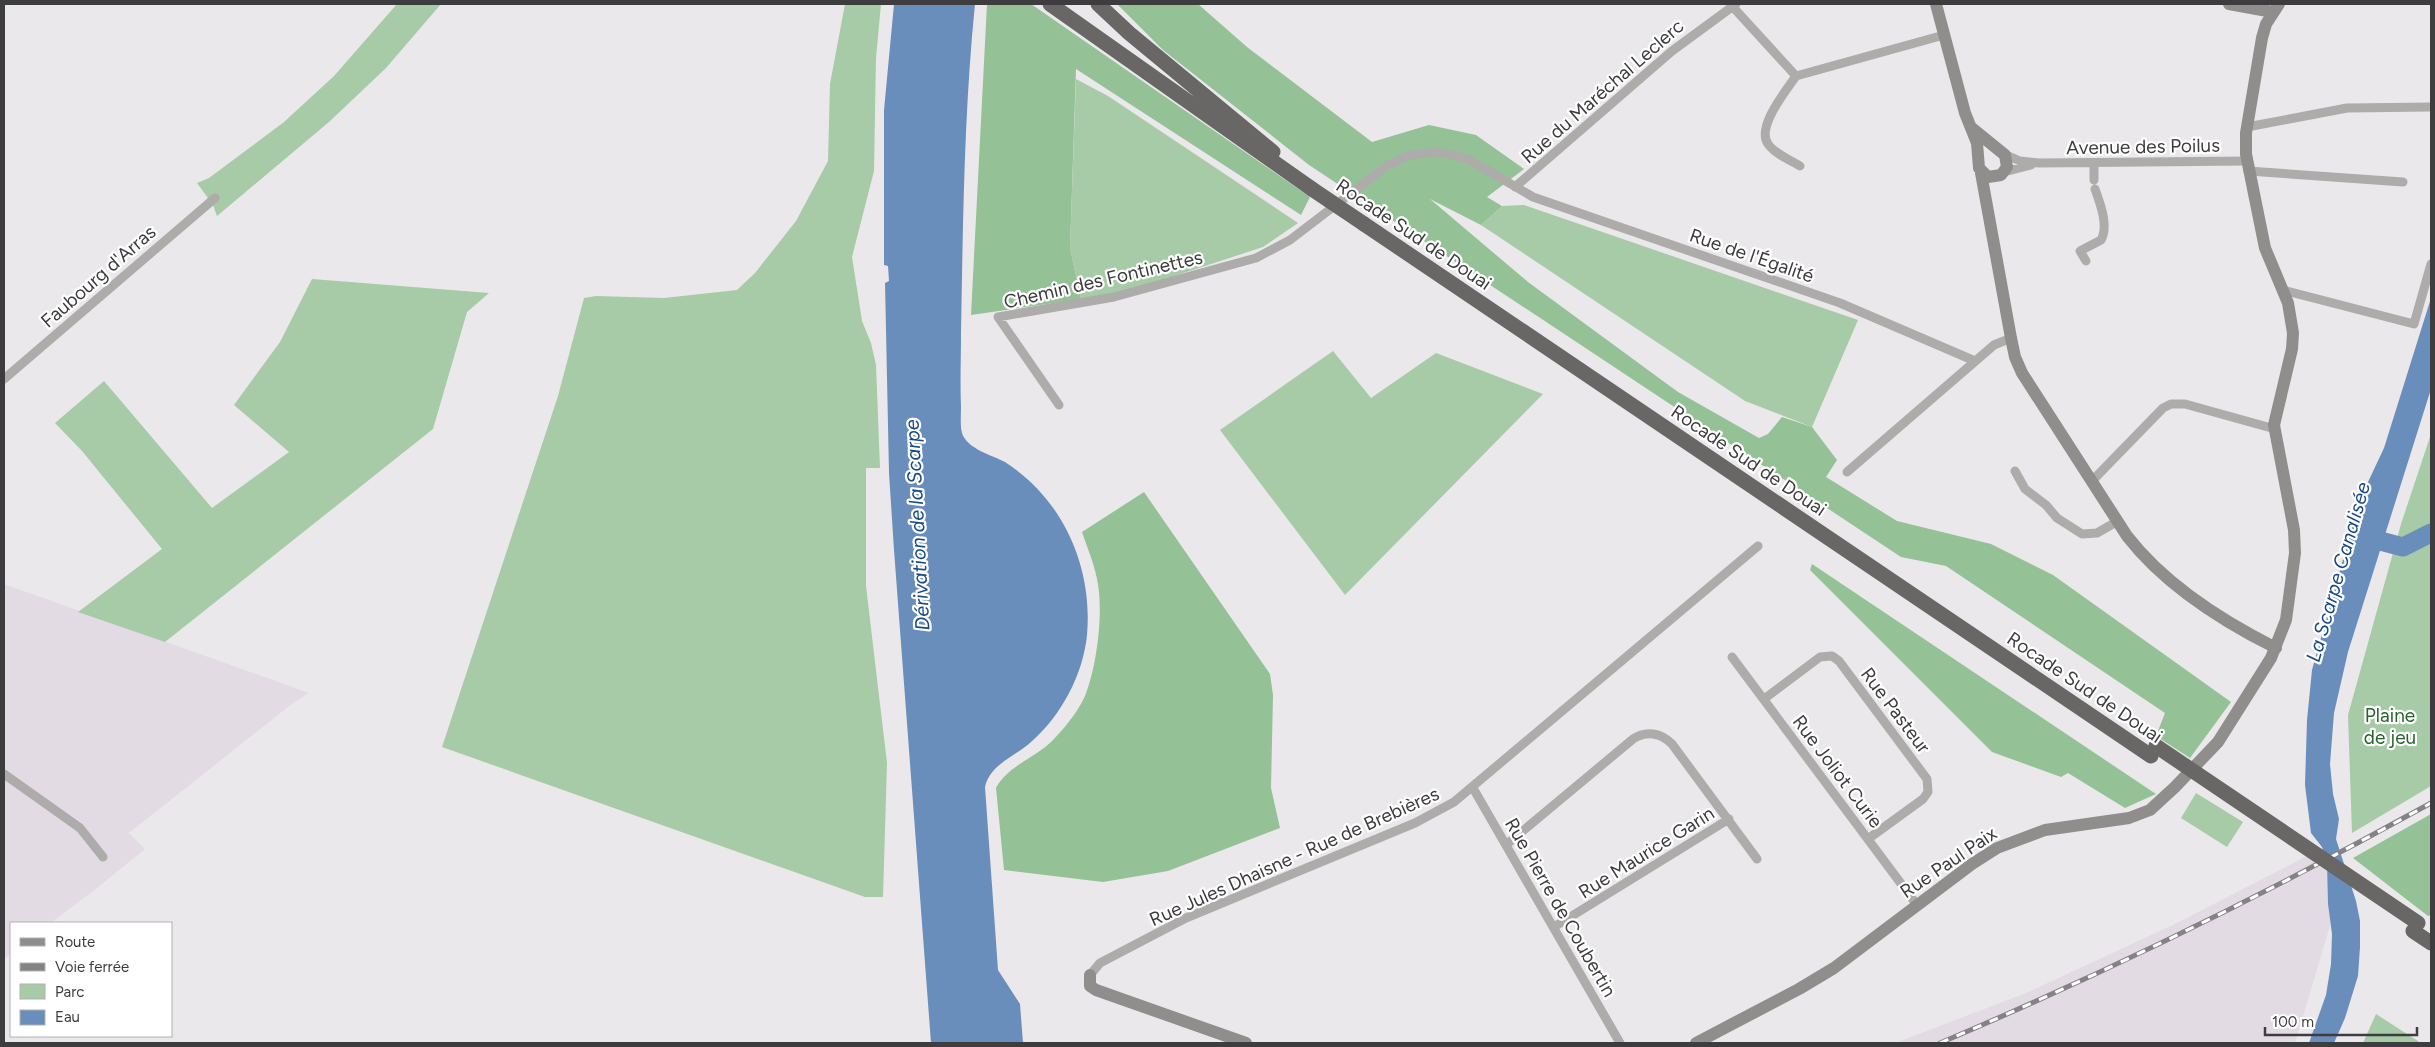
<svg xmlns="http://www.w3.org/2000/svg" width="2435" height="1047" font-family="Figtree,sans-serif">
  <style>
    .built { fill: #e3dbe4 }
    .green { fill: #a7caa7 }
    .forest { fill: #94c195 }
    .water { fill: #6a8ebb }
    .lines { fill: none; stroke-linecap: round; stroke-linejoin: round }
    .river { stroke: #6a8ebb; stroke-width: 19 }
    .street { stroke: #adacab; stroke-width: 9 }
    .secondary { stroke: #908e8d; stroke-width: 12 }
    .highway { stroke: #696765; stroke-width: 15 }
    .rail-casing { stroke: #848285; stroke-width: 5 }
    .rail { stroke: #fff; stroke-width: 3; stroke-dasharray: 9; stroke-linecap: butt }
    .highway-bridge { stroke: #696765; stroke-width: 15 }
    .labels { text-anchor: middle; stroke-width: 4.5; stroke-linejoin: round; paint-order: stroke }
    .street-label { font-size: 19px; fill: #3d3c3e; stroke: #fff }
    .park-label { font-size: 19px; fill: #25632b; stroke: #fff }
    .water-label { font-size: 20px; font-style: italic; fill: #184982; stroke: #fff }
  </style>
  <rect width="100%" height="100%" fill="#ebe8eb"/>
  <path class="built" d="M4 584 309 693 293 703 129 833 145 849 97 888 51 923H11V953L4 959Z
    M2328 845 2330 926 2295 1043H1895L2026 993 2175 924Z"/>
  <path class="green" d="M397 4H441L386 68 329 122 217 216 213 205 197 183 209 178 284 122 334 76Z
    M845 4H881L876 58 874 171 852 257 862 321 871 343 876 365 880 468H866V586L887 763 883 897H865L442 747 558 396 584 298 596 296 664 298 737 290 755 273 796 221 828 161 830 84Z
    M1076 79 1108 96 1298 223 1263 247 1144 286 1082 303 1070 248Z
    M1524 205 1858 320 1812 427 1745 401 1481 225 1502 206Z
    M312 279 489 293 467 312 433 429 165 642 78 612 162 549 82 451 55 423 104 381 212 508 289 452 234 405 280 342Z
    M1333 351 1371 398 1436 353 1543 394 1345 595 1220 430Z
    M2431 434V786L2352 833 2348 715 2401 524Z
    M2196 793 2243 822 2227 847 2181 818Z
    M2376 1014 2421 1043H2363Z"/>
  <path class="forest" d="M987 4H1031L1310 197 1301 215 1076 69 1070 248 1081 299 971 315Z
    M1117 4H1198L1247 47 1372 142 1429 125 1476 135 1524 169 1487 197 1502 206 1481 225 1430 199 1528 282 1678 392 1759 438 1768 434 1782 417 1812 427 1837 460 1826 477 1897 521 1991 544 2053 575 2231 702 2190 758 2156 736 2165 713 1946 566 1901 557 1309 165 1163 50Z
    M1144 492 1270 674 1273 695 1271 788 1280 828 1168 871 1103 882 1004 870 996 788C1007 767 1034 758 1051 742 1063 730 1078 712 1085 696 1097 666 1104 611 1097 579 1094 563 1087 547 1082 532Z
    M1812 564 2156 794 2125 808 2068 773 2061 777 1992 752 1810 570Z
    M2431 814V915L2428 916 2353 858Z"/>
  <path class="water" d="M894 4H975C964 113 963 223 961 333 961 358 960 382 961 407 961 416 960 425 962 433 967 449 992 455 1005 462 1063 499 1093 567 1087 635 1083 675 1061 716 1031 742 1016 756 990 764 985 787L998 970 1020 1004 1023 1043H931L894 550 889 473 885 283 889 281 888 266 884 265V110Z
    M2431 298V389L2348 652 2334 713 2330 764 2333 794 2339 819 2336 839 2356 901 2360 921V947L2358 976 2345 1018 2334 1043H2309L2326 995 2331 964 2332 934 2328 904 2327 863 2322 847 2311 833 2305 785 2307 720 2312 670 2360 499 2384 448Z"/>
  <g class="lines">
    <path class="river" d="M2365 537 2403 547 2431 533"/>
    <path class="street" d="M1732 6 1796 76
      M2247 127 2347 108 2431 107
      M2004 154 2020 161 2039 163 2247 161
      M2094 163V180
      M1800 166C1790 160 1775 154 1768 144 1756 127 1786 91 1796 76L1944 35
      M2248 171 2403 182
      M2004 172 2031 165
      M1515 187 1672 51 1736 4
      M2086 261 2080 251 2101 240C2109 226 2100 203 2095 189
      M2283 290 2414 324 2431 264
      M4 379 215 198
      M1059 405 998 317 1114 297 1256 258 1290 240 1388 165 1410 155 1439 152 1468 159 1533 197 1840 303 1975 361
      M2015 471 2025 489 2046 505 2057 518 2082 534 2097 533 2118 521
      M1847 472 1994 345 2011 338
      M2092 481 2163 408 2171 404H2185L2275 429
      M1732 657 1917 905
      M1764 699 1820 657 1832 656 1839 661 1927 779 1928 792 1923 799 1868 839
      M4 774 80 828 103 857
      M1473 788 1620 1043
      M1506 845 1633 739C1646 730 1661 733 1672 744L1757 859
      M1554 927 1729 819
      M1090 975 1100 963 1186 918 1415 823 1454 802 1758 546"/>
    <path class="secondary" d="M1936 4 1965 113 1977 143 1979 168 1988 177 2001 175 2007 167 2005 155 1973 129
      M2229 4 2273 12
      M1981 173 2011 338 2015 357 2022 373 2127 536C2165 585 2222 621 2276 648
      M1090 975V986L1096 990 1246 1043
      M1696 1043 1799 989 1834 968 1972 864 1997 848 2045 830 2129 818 2150 810 2175 787 2218 742 2271 658 2286 620 2295 553 2294 530 2274 425 2292 349 2293 333 2288 303 2265 248 2246 154V133L2262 38 2266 24 2279 4"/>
    <path class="highway" d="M1050 4 1312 189
      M1098 4 1129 33 1273 152
      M1364 224 2151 756
      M2413 931 2431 943"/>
    <defs>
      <path id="rail" d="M1940 1043C2108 972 2272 891 2431 803"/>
    </defs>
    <use href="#rail" class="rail-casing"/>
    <use href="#rail" class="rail"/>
    <path class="highway-bridge" d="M1312 189 1364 224
      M2156 746 2418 923"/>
  </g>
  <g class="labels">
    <g class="street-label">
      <text transform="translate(1602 91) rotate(-41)" y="7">Rue du Maréchal Leclerc</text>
      <text transform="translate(2143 146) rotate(-1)" y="7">Avenue des Poilus</text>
      <text transform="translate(1414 234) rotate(34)" y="7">Rocade Sud de Douai</text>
      <text transform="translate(1752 255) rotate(19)" y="7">Rue de l'Égalité</text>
      <text transform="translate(98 276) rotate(-41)" y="7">Faubourg d'Arras</text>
      <text transform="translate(1103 279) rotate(-13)" y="7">Chemin des Fontinettes</text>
      <text transform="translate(1749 460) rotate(34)" y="7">Rocade Sud de Douai</text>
      <text transform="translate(2085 687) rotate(34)" y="7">Rocade Sud de Douai</text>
      <text transform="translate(1896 710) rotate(53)" y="7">Rue Pasteur</text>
      <text transform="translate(1838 771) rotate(53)" y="7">Rue Joliot Curie</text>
      <text transform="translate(1646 852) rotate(-32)" y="7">Rue Maurice Garin</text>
      <text transform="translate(1294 856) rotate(-24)" y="7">Rue Jules Dhaisne - Rue de Brebières</text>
      <text transform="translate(1948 862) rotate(-34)" y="7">Rue Paul Paix</text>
      <text transform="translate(1561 907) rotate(60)" y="7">Rue Pierre de Coubertin</text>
    </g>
    <g class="park-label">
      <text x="2390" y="722">Plaine<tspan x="2390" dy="22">de jeu</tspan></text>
    </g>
    <g class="water-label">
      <text transform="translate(917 525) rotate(-93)" y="7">Dérivation de la Scarpe</text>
      <text transform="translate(2338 572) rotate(-74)" y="7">La Scarpe Canalisée</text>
    </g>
  </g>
  <rect width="2435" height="1047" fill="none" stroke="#3d3c3e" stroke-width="10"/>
  <rect x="10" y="922" width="162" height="115" fill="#ffffff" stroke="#b1b1b2"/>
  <rect x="20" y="938" width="25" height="8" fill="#908e8d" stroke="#b1b1b2"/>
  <text x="55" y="947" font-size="15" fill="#3d3c3e">Route</text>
  <rect x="20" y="963" width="25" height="8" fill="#848285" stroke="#b1b1b2"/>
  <text x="55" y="972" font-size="15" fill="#3d3c3e">Voie ferrée</text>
  <rect x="20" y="984" width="25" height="15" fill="#a7caa7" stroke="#b1b1b2"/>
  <text x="55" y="997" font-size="15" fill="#3d3c3e">Parc</text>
  <rect x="20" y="1010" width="25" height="15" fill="#6a8ebb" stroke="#b1b1b2"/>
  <text x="55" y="1022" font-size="15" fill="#3d3c3e">Eau</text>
  <path d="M2265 1027v8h152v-8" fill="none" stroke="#3d3c3e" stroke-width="2.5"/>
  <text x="2272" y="1027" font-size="15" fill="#3d3c3e" stroke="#ffffff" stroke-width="4" paint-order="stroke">100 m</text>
</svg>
